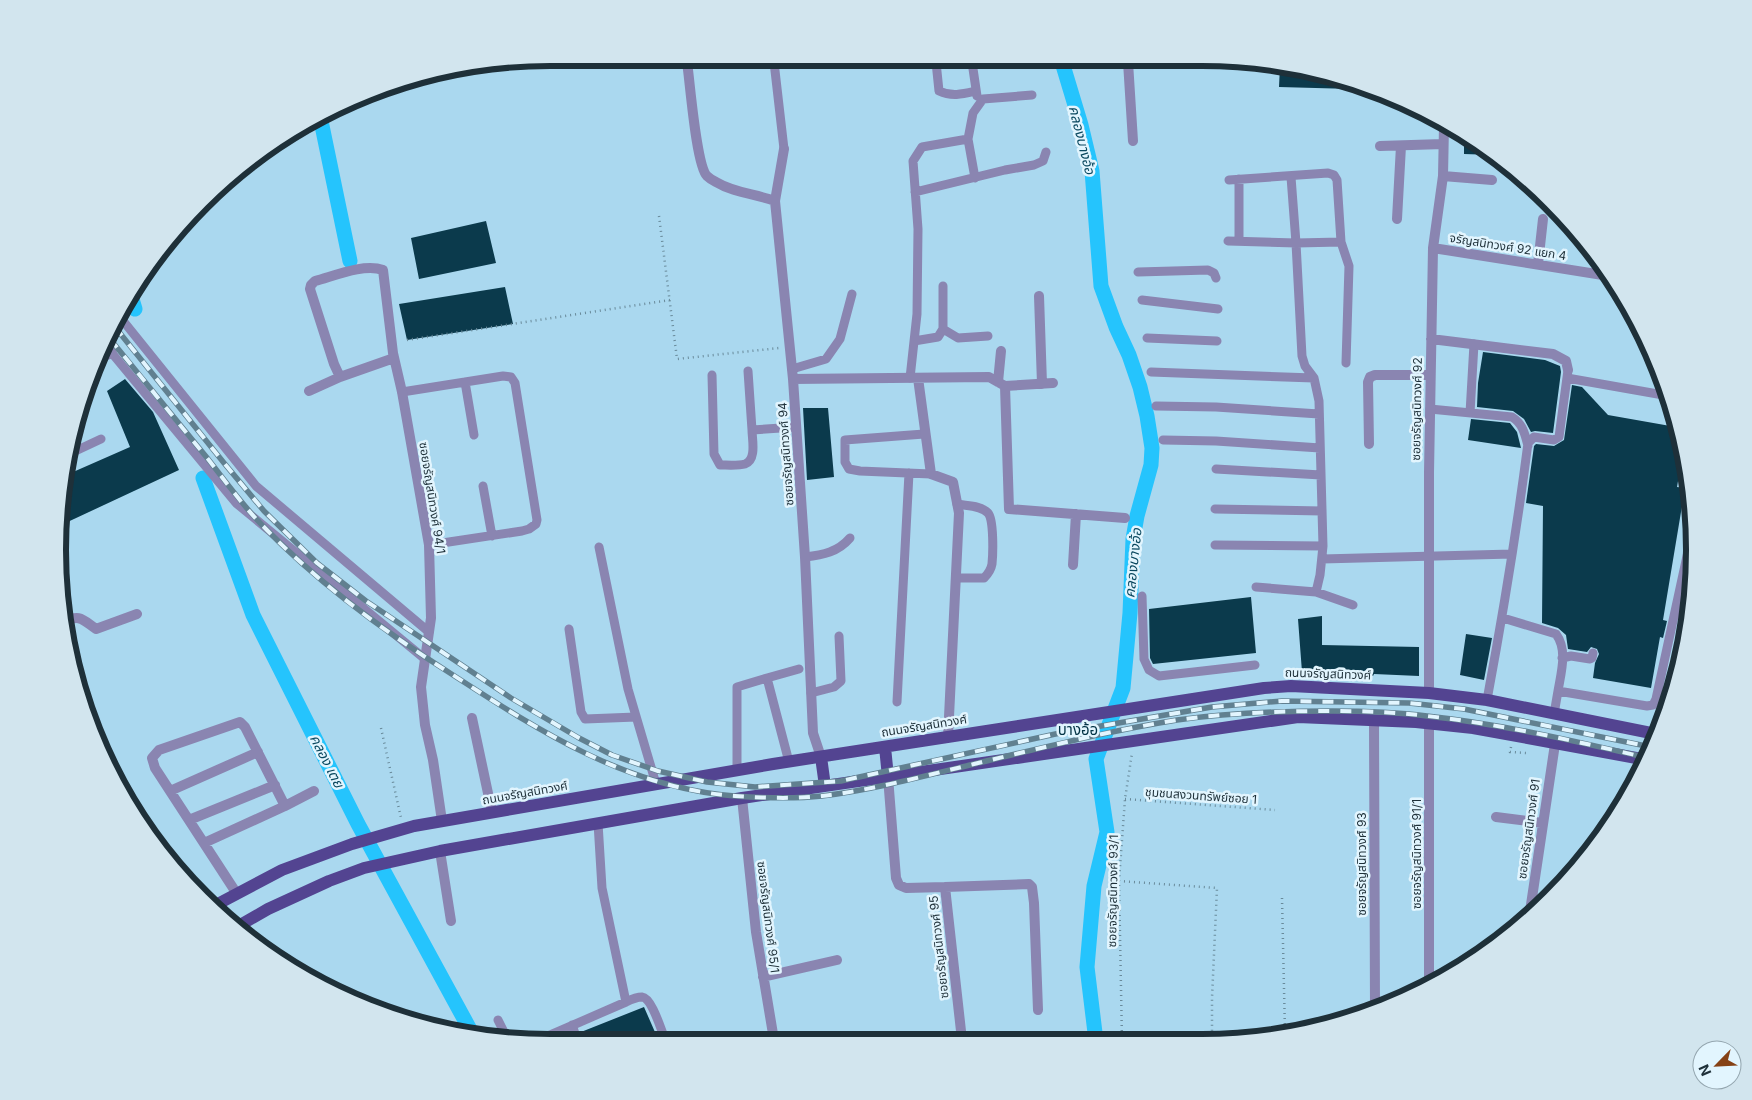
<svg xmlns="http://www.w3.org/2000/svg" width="1752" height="1100" font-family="Inter,'Noto Sans Thai',sans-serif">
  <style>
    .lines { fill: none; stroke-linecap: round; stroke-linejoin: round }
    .canal { stroke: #25c4fd; stroke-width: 15 }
    .building { fill: #0b3a4c }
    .path { stroke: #698a9a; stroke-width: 2.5; stroke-dasharray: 1 4; stroke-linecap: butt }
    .lane { stroke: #8a85b1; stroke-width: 9 }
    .street { stroke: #8a85b1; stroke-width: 10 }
    .primary { stroke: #534491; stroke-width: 12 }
    .rail-casing { stroke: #618090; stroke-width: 5.5 }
    .rail { stroke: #e2f5fe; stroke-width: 4; stroke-dasharray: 11; stroke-linecap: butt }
    .labels { text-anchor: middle; stroke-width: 5; stroke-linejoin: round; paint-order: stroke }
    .street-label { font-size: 12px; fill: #1e3039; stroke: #e2f5fe }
    .water-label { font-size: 14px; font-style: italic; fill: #0a485f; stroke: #e2f5fe }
    .quarter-label { font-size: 15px; fill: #033345; stroke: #e2f5fe }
    .rim { fill: none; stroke: #1e3039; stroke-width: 6 }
  </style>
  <rect width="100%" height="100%" fill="#aad8ef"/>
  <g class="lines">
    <path class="canal" d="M1062 62 1081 125 1092 171 1101 286 1116 327 1129 355 1140 387 1147 416 1152 448 1151 465 1137 516 1133 539 1130 613 1123 688 1096 759 1107 832 1094 886 1087 967 1096 1041
      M320 116 350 261
      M131 296 135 309
      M203 478 253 615 358 824 473 1035
      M1673 690 1686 626"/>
  </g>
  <path class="building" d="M1280 66 1352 85V89L1279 87Z
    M1464 137 1478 145 1494 155 1464 154Z
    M486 221 496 263 419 279 411 238Z
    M505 287 513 324 407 340 399 304Z
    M1483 352 1545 360 1560 366 1561 372 1553 433 1535 431 1531 432 1524 419 1513 411 1477 407 1478 383Z
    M125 379 153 412 179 470 59 526 64 476 130 447 107 391Z
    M1572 385 1582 387 1608 415 1676 427 1683 452 1677 487 1685 488 1663 620 1667 621 1663 638 1660 637 1651 688 1593 678 1595 663 1599 654 1597 649 1591 647 1587 652 1568 649 1566 635 1558 628 1542 623 1543 506 1526 503 1534 446 1536 444 1554 446 1564 440Z
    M803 408H828L834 477 807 480Z
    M1471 419 1510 423 1517 432 1521 448 1468 440Z
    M1251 597 1256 653 1153 664 1150 658 1149 609Z
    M1322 616V645L1419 647V676L1374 674 1373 676 1302 672 1298 619Z
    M1466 634 1492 638 1484 680 1460 675Z
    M644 1007 658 1039H583L581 1032Z"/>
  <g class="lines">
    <path class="path" d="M659 216 677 359 779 348
      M407 340 670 300
      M381 728 401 818
      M1511 747 1510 752 1526 753V750
      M1125 799 1275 810
      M1119 881 1217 888 1212 998V1041
      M1282 898 1285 1033
      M1122 1041 1119 881 1125 799 1132 753"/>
    <path class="lane" d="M774 62 784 149
      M936 62 939 91C952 97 963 94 976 91
      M972 62 977 96
      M968 139 975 178
      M1239 179V241
      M1229 180 1328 173 1334 175 1337 180 1341 242 1296 243 1302 356 1305 366 1314 378 1319 401 1323 546 1320 575 1316 592 1256 587
      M915 192 1005 170 1034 165 1043 161 1046 152
      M1228 241 1296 243 1291 177
      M1341 242 1349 266 1346 363
      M1138 272 1208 270 1214 273 1216 278
      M1142 300 1218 309
      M120 317 256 486 429 632
      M943 329 958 338 988 336
      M1147 338 1217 341
      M914 341 938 337 943 329V286
      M106 346 236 503 425 659
      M792 369 826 359 840 339 852 294
      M748 371 752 430
      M1151 372 1314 378
      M712 375 714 454 720 465C727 465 738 466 745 464 757 460 752 439 752 430L796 427
      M910 378 917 314 918 229 913 161 922 147 968 139 973 113 983 99 1032 95
      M1567 378 1669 396
      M465 382 474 435
      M402 392 503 376 511 377 515 383 537 520 536 524 529 529 522 531 429 545
      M81 403 83 402
      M1156 406 1216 407 1319 414
      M1430 409 1512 417C1523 424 1525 434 1528 446
      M1470 413 1474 344
      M924 434 845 440V462L849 469 860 471 931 474
      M1163 440 1216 441 1320 448
      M69 454 101 439
      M1216 469 1321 475
      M483 486 492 536
      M1215 509 1322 511
      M1215 545 1323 546
      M599 547 628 689 656 784
      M805 557C823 555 838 552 850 538
      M1322 559 1512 554
      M956 578H984C988 574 991 570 992 564 993 554 994 520 988 513 981 505 966 506 957 504
      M1316 592 1353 605
      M1142 596 1144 659 1149 670 1159 676 1255 665
      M1675 614 1688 617
      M1503 618 1556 634C1568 650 1561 673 1558 691L1647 706 1653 705 1656 699 1692 533
      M569 629 581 712 585 719 636 717
      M1562 658 1571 656 1590 659 1592 658 1593 653
      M811 693 834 687 841 681 839 636
      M1487 700C1503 614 1517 529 1528 443L1534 437 1554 440 1559 437 1568 370
      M897 702 909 473
      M1554 714 1558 691
      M789 762 767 678 799 669
      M737 770V687L767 678
      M626 1002C630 1000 636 997 642 997 652 998 661 1030 665 1039
      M362 1005H363
      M498 1020 507 1038
      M572 1025 577 1039
      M541 1039 626 1002 602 888 598 823"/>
    <path class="street" d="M687 62C690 81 696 165 707 176 709 178 714 181 716 182 734 193 756 194 775 201
      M1128 62 1133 141
      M1380 146 1443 144
      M784 149 775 201 793 379 805 557 813 733 821 757
      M1443 176 1492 180
      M1397 219 1401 146
      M1433 248 1609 276
      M1538 264 1543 219
      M1039 296 1042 384
      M1431 339 1553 354 1566 361 1568 370
      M101 357 112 353
      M394 358 340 377 334 364 310 289 311 285 315 281C334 276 364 263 383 270L393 353 402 392 429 545 431 618 421 687 425 725 433 760 442 821
      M918 378 931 474 953 482 959 513 948 737
      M793 379 989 377 1005 386 1053 383
      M998 382 1001 351
      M1005 386 1009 509 1125 518
      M309 391 340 377
      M1369 444 1368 382 1370 377 1375 375H1430
      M1073 565 1076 514
      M63 622C80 614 82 619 96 629L137 614
      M1429 693V472L1433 248 1443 176 1444 126
      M472 718 492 812
      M1374 720 1375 1007
      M888 777 896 878 899 885 906 888 945 887 962 1040
      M170 791 258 752
      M742 798 756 932 774 1040
      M285 806 314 791
      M1496 817 1543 823
      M189 820 275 785
      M204 843 285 806 245 727 240 722 159 750 152 758 155 768C182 810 210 852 237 894
      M440 851 451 921
      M945 887 1029 884 1032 887 1034 903 1038 1010
      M1529 918 1555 744
      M763 977 837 960
      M1429 985V723"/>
    <path class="primary" d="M885 747 888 777
      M821 757 825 786
      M212 907 282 870 352 844 414 826 773 764 1264 688 1291 686 1429 693 1487 700 1656 734
      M235 928 268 909 329 881 364 868 440 851 742 798 1298 717 1416 722 1473 728 1647 760"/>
    <defs>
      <path id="rail" d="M115 327 224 463 264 511 317 563 366 601 511 698 579 738 612 755 658 771 707 782 755 787 841 781 1060 733 1212 707 1282 701 1409 703 1464 709 1651 747
        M110 339C143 379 175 419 208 459 226 482 243 506 263 526 319 584 385 632 453 675 541 732 628 788 735 796 764 798 794 799 822 796 873 790 924 776 974 764 1041 748 1108 731 1177 720 1228 713 1280 711 1332 711 1364 711 1395 712 1427 716 1501 724 1575 741 1648 758"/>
    </defs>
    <use href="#rail" class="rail-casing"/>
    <use href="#rail" class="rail"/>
  </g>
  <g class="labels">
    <g class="street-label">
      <text transform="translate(1508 247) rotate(9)" y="4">จรัญสนิทวงศ์ 92 แยก 4</text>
      <text transform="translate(1417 409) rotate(-89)" y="4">ซอยจรัญสนิทวงศ์ 92</text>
      <text transform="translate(786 454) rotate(-94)" y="4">ซอยจรัญสนิทวงศ์ 94</text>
      <text transform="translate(432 498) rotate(81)" y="4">ซอยจรัญสนิทวงศ์ 94/1</text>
      <text transform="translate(1328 674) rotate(2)" y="4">ถนนจรัญสนิทวงศ์</text>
      <text transform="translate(924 726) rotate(-9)" y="4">ถนนจรัญสนิทวงศ์</text>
      <text transform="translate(525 793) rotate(-10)" y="4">ถนนจรัญสนิทวงศ์</text>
      <text transform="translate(1201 796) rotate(4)" y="4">ชุมชนสงวนทรัพย์ซอย 1</text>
      <text transform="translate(1529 829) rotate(-82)" y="4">ซอยจรัญสนิทวงศ์ 91</text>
      <text transform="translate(1417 854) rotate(-90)" y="4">ซอยจรัญสนิทวงศ์ 91/1</text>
      <text transform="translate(1362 864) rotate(-90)" y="4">ซอยจรัญสนิทวงศ์ 93</text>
      <text transform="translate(1113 891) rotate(-89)" y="4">ซอยจรัญสนิทวงศ์ 93/1</text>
      <text transform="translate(768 917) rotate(83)" y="4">ซอยจรัญสนิทวงศ์ 95/1</text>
      <text transform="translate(939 947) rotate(-96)" y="4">ซอยจรัญสนิทวงศ์ 95</text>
    </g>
    <g class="water-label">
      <text transform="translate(1082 140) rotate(76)" y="5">คลองบางอ้อ</text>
      <text transform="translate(1133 563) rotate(-84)" y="5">คลองบางอ้อ</text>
      <text transform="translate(327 761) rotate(63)" y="5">คลอง เตย</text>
    </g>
    <g class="quarter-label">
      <text x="1078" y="735">บางอ้อ</text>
    </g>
  </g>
  <path d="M0 0H1752V1100H0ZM550 66H1202A484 484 0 0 1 1686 550V550A484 484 0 0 1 1202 1034H550A484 484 0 0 1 66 550V550A484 484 0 0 1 550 66Z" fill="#d2e5ee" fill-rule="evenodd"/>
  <path class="rim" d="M550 66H1202A484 484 0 0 1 1686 550V550A484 484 0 0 1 1202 1034H550A484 484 0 0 1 66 550V550A484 484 0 0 1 550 66Z"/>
  <g transform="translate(1717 1065) rotate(246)"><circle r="24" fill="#e2f5fe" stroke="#94a6af"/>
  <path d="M0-4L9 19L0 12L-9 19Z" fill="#854115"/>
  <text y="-8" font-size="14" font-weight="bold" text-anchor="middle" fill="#1e3039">N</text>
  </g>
</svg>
